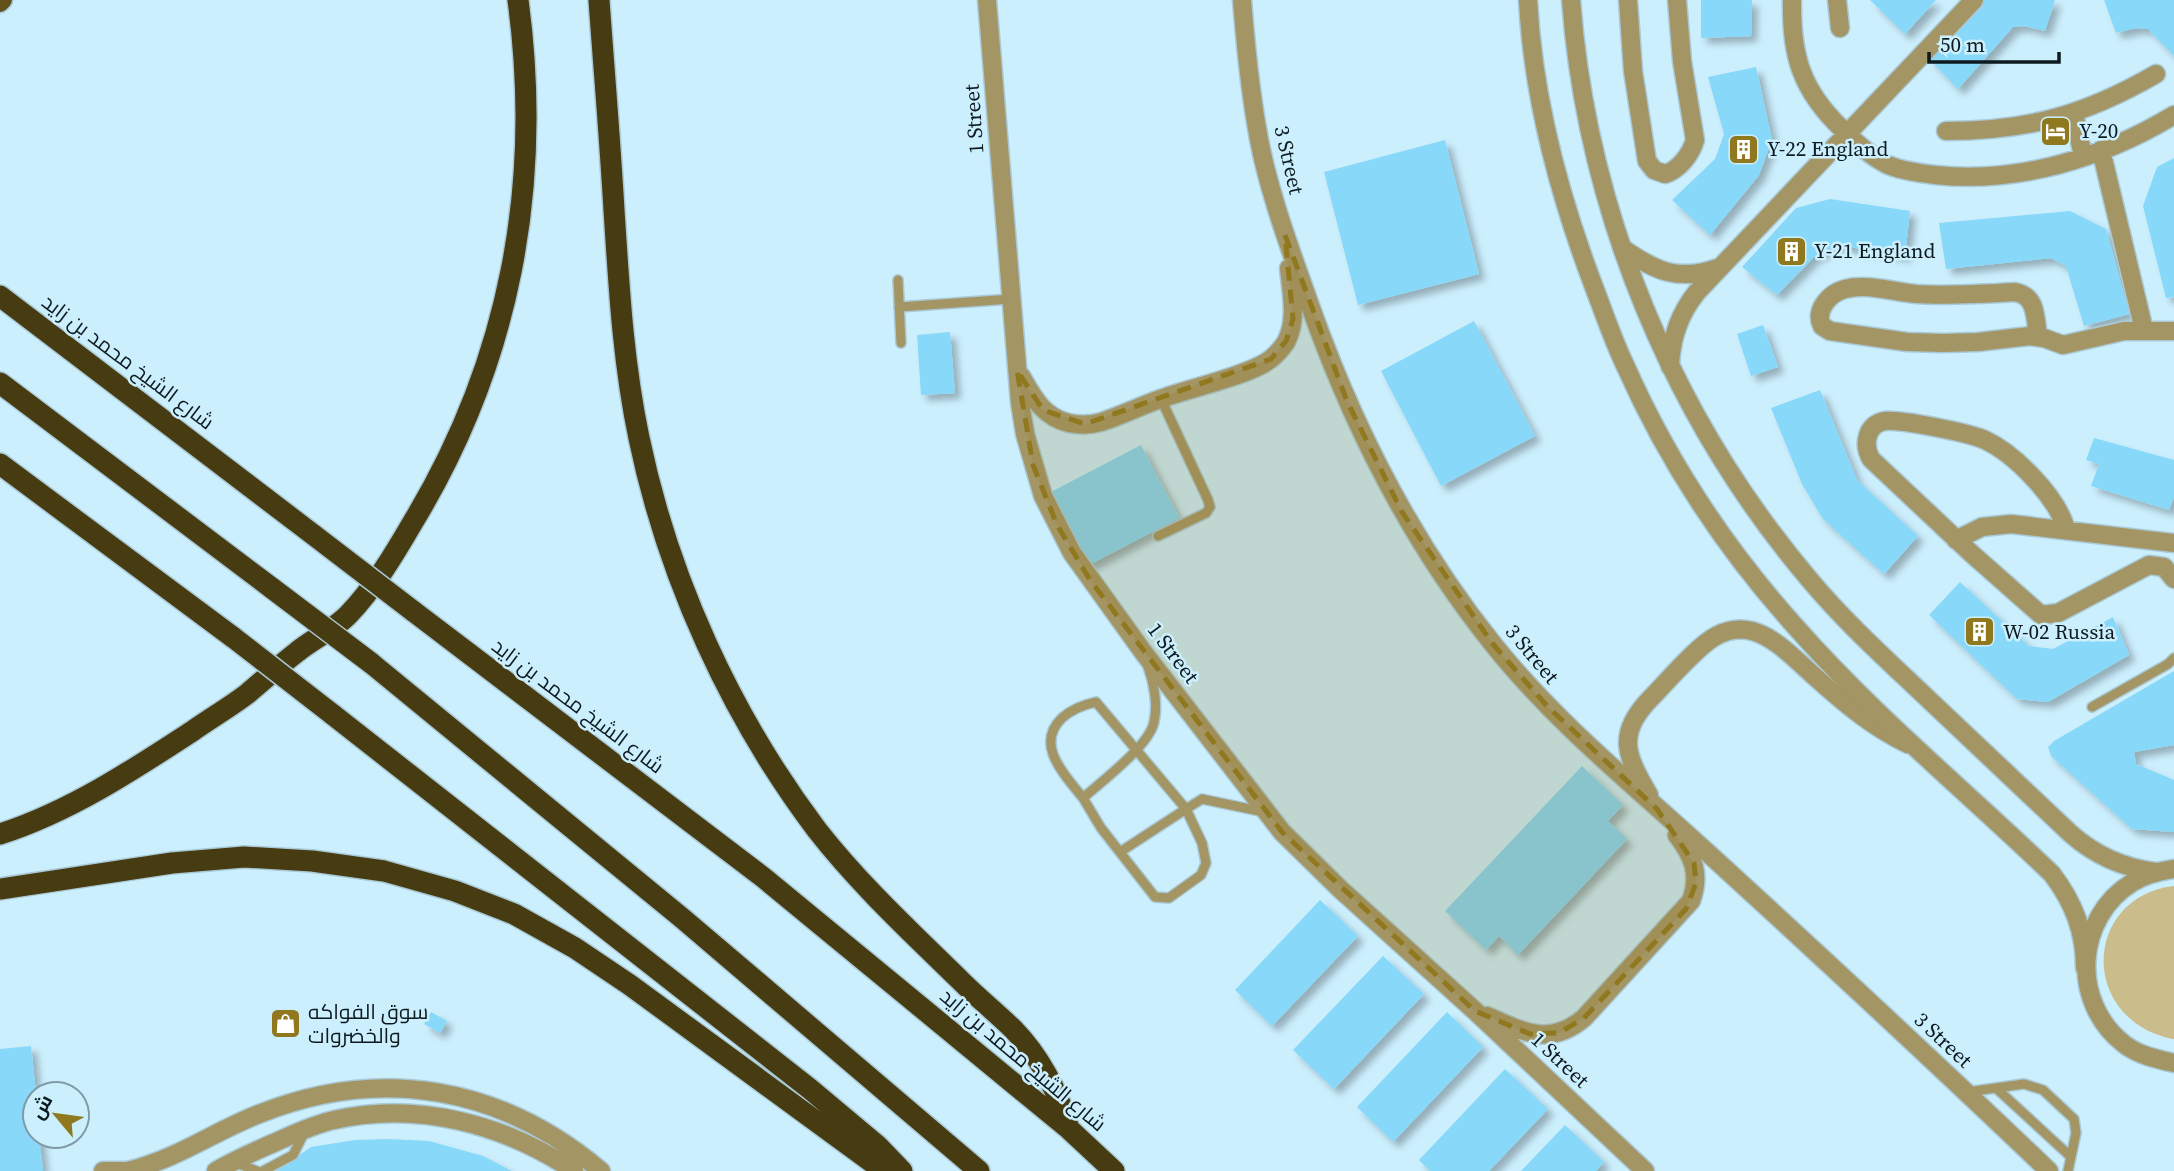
<svg xmlns="http://www.w3.org/2000/svg" width="2174" height="1171" font-family="'Source Serif 4',Cairo,serif">
  <style>
    .green { fill: #cbbc8c }
    .building { fill: #87d8f9; filter: url(#shadow) }
    .lines { fill: none; stroke-linecap: round; stroke-linejoin: round }
    .service-casing { stroke: #aac9d6; stroke-width: 12 }
    .minor-casing { stroke: #aac9d6; stroke-width: 21 }
    .tertiary-casing { stroke: #aac9d6; stroke-width: 21 }
    .primary-casing { stroke: #aac9d6; stroke-width: 21 }
    .motorway-casing { stroke: #aac9d6; stroke-width: 24 }
    .service { stroke: #a49565; stroke-width: 9 }
    .minor { stroke: #a49565; stroke-width: 18 }
    .tertiary { stroke: #a49565; stroke-width: 18 }
    .primary { stroke: #625219; stroke-width: 18 }
    .motorway { stroke: #473b11; stroke-width: 21 }
    .motorway-bridge-casing { stroke: #aac9d6; stroke-width: 24; stroke-linecap: butt }
    .motorway-bridge { stroke: #473b11; stroke-width: 21 }
    .marked { fill: #90781e; fill-opacity: 0.2; stroke: #90781e; stroke-width: 5; stroke-dasharray: 14 9; stroke-linejoin: round }
    .labels { text-anchor: middle; stroke-width: 5; stroke-linejoin: round; paint-order: stroke }
    .street-label { font-size: 21px; fill: #0d1a1f; stroke: #cceffe }
    .poi-label { font-size: 21px; fill: #0d1a1f; stroke: #cceffe; text-anchor: start }
  </style>
  <defs>
    <filter id="shadow"><feDropShadow dx="6" dy="6" stdDeviation="3.5" flood-color="#0004"/></filter>
  </defs>
  <rect width="100%" height="100%" fill="#cceffe"/>
  <path class="green" d="M2174 886V1039H2172C2077 1018 2084 896 2174 886Z"/>
  <path class="building" d="M1701 0H1752L1751 36 1701 38Z
    M1870 0H1936L1905 34Z
    M1983 0H2055L2045 31 2024 26 2013 27 1958 89 1929 59Z
    M2104 0H2174V56L2148 29 2136 28 2116 33Z
    M1756 67 1772 140 1759 175 1710 235 1672 200 1715 159 1724 134 1708 77Z
    M1445 140 1479 274 1358 305 1324 172Z
    M2174 158V297L2166 298 2143 206 2157 167Z
    M1830 199 1910 211 1905 256 1837 245 1815 256 1777 295 1742 267 1796 208Z
    M2070 211 2106 229 2129 314 2084 326 2066 266 2051 258 1946 269 1939 223Z
    M1474 321 1535 436 1441 486 1381 371Z
    M1763 325 1778 367 1751 376 1737 334Z
    M950 332 955 393 921 395 917 335Z
    M1820 390 1857 480 1918 536 1884 574 1823 519 1802 484 1771 408Z
    M2094 438 2174 460V497L2169 510 2091 486 2099 464 2086 460Z
    M1141 445 1179 518 1087 566 1049 493Z
    M1960 582 2029 646 2053 649 2113 617 2129 655 2048 702 2017 699 1929 615Z
    M2174 671V745L2134 752 2136 764 2174 780V832L2132 829 2051 756 2048 747 2054 741Z
    M1582 766 1623 805 1608 821 1627 839 1518 955 1499 936 1486 950 1445 911Z
    M1320 900 1358 936 1272 1026 1235 990Z
    M1383 956 1424 994 1334 1089 1293 1050Z
    M431 1012 447 1021 440 1033 424 1024Z
    M1447 1012 1483 1047 1393 1142 1357 1107Z
    M31 1046 36 1094 35 1136H39L43 1171H0V1049Z
    M1505 1069 1548 1109 1489 1171H1430L1419 1160Z
    M1565 1125 1604 1162 1596 1171H1521Z
    M387 1139 429 1141 483 1156 512 1171H276L311 1147 355 1140Z"/>
  <g class="lines">
    <defs>
      <path id="service" d="M898 280 901 343
        M899 307 1011 299
        M1158 536 1206 513 1210 507 1208 500 1161 399
        M1148 667C1154 683 1158 705 1154 722 1150 745 1101 782 1083 798L1101 828 1155 897 1169 898 1201 875 1206 863 1202 843 1186 809 1202 799 1264 812
        M2092 707 2168 664 2174 658
        M1083 798C1065 775 1034 745 1062 718 1072 709 1082 705 1096 702L1186 809 1120 852
        M1996 1088 2071 1157
        M1967 1092 2024 1084 2043 1090 2074 1119 2076 1133 2068 1171
        M234 1162 257 1171
        M263 1171 293 1155 305 1131"/>
      <path id="minor" d="M987 0 1020 403 1025 434 1043 496 1072 553 1143 652 1282 832 1340 889 1475 1011 1645 1171
        M1242 0C1246 51 1251 104 1262 154 1274 207 1293 257 1311 308 1354 429 1412 543 1493 644 1556 723 1635 786 1709 854 1824 959 1937 1064 2049 1171
        M1628 0 1633 71 1647 161 1654 170 1665 174C1679 170 1691 154 1695 140L1682 61 1677 0
        M1792 0C1791 55 1801 90 1842 129 1856 143 1870 156 1888 165 1903 171 1919 173 1935 175 2018 184 2103 158 2174 115
        M1837 0 1840 28
        M2074 114 2083 156
        M1946 131C2028 131 2085 115 2156 74
        M2101 150 2144 330
        M1622 248C1655 271 1678 282 1718 268
        M2038 336C2035 318 2037 296 2015 292 1982 294 1949 296 1916 294 1894 292 1866 283 1845 289 1830 293 1814 310 1822 326L1830 331 1907 342 1943 343 1978 342 2030 336 2044 338 2063 345 2124 331H2174
        M1670 366C1671 338 1679 314 1697 292L1974 0
        M1021 376C1033 397 1043 417 1069 423 1079 425 1091 425 1101 422 1123 415 1144 404 1166 397 1195 387 1237 378 1263 364 1272 359 1280 351 1286 342 1298 319 1291 292 1289 268
        M2066 529C2057 497 2015 454 1985 440 1970 433 1900 419 1885 421 1866 424 1863 445 1871 459L1972 554 2041 615 2058 613 2149 565 2164 567 2174 579
        M1956 540 1982 527 2011 524 2174 543
        M1649 795C1627 757 1615 735 1650 699 1666 683 1697 646 1716 636 1727 630 1740 628 1752 631 1775 637 1796 660 1813 675 1843 702 1872 727 1908 744
        M1487 1016C1523 1032 1550 1047 1584 1018L1691 901C1701 874 1693 856 1677 835
        M103 1171H125
        M128 1171C179 1158 213 1132 259 1114 381 1065 502 1087 601 1171
        M216 1171C233 1161 251 1153 269 1145 290 1136 311 1125 334 1120 417 1101 504 1124 574 1171"/>
      <path id="tertiary" d="M1528 0C1533 99 1559 195 1594 287 1604 313 1613 340 1625 365 1667 460 1725 548 1794 625 1873 715 1966 791 2052 874 2074 903 2085 932 2085 968
        M1571 0C1587 211 1672 417 1809 579 1844 621 1885 658 1925 696 1973 742 2022 788 2071 834 2096 856 2123 868 2156 872
        M2174 869C2160 871 2145 875 2133 882 2075 917 2070 1002 2124 1044 2138 1055 2156 1059 2174 1063"/>
      <path id="primary" d="M0 3 3 0"/>
      <path id="motorway" d="M599 0C604 70 610 140 614 210 619 287 623 362 639 438 668 578 731 716 817 830 860 885 912 933 962 982 979 999 997 1013 1014 1030 1041 1058 1058 1092 1069 1129
        M0 296 315 536
        M0 383 273 589
        M0 464 234 638
        M413 611 764 878 1069 1129 1114 1171
        M371 663 682 918 979 1171
        M332 714 810 1089 878 1146 902 1171
        M0 834C69 812 133 770 194 730 211 718 230 707 247 694 264 680 280 665 297 652 313 639 335 629 349 614 374 588 395 553 413 522 510 362 543 185 518 0
        M0 889 172 863 244 857 312 861 384 871 455 891 514 914 575 948 630 985 884 1171"/>
    </defs>
    <use href="#service" class="service-casing"/>
    <use href="#minor" class="minor-casing"/>
    <use href="#tertiary" class="tertiary-casing"/>
    <use href="#primary" class="primary-casing"/>
    <use href="#motorway" class="motorway-casing"/>
    <use href="#service" class="service"/>
    <use href="#minor" class="minor"/>
    <use href="#tertiary" class="tertiary"/>
    <use href="#primary" class="primary"/>
    <use href="#motorway" class="motorway"/>
    <defs>
      <path id="motorway-bridge" d="M315 536 413 611
        M273 589 371 663
        M234 638 332 714"/>
    </defs>
    <use href="#motorway-bridge" class="motorway-bridge-casing"/>
    <use href="#motorway-bridge" class="motorway-bridge"/>
  </g>
  <path class="marked" d="M1285 235 1347 401 1402 512 1492 643 1547 706 1657 809 1694 863 1696 883 1686 909 1584 1018 1559 1033 1530 1034 1475 1011 1282 832 1090 580 1057 525 1033 465 1017 370 1043 410 1085 424 1271 359 1286 341 1293 319Z"/>
  <defs>
    <symbol id="hotel-square" viewBox="-11 -11 22 22"><rect x="-9" y="-9" width="18" height="18" rx="4" fill="#90781e" stroke="#cceffe"/><path d="M-6-4.5h1.5V1H6V5H4.5V3h-9V5H-6ZM-4 0a1.8 1.8 0 1 1 3.6 0ZM.5 0V-2.5h3Q6-2.5 6 0Z" fill="#fff"/></symbol>
    <symbol id="building-square" viewBox="-11 -11 22 22"><rect x="-9" y="-9" width="18" height="18" rx="4" fill="#90781e" stroke="#cceffe"/><path d="M-4-6H4V6H1V3H-1V6H-4ZM-2.5-4.3h1.7v1.8h-1.7ZM.8-4.3h1.7v1.8H.8ZM-2.5-1h1.7V.8h-1.7ZM.8-1h1.7V.8H.8Z" fill="#fff"/></symbol>
    <symbol id="shop-square" viewBox="-11 -11 22 22"><rect x="-9" y="-9" width="18" height="18" rx="4" fill="#90781e" stroke="#cceffe"/><path d="M-5-2.5h2.3a2.7 3.5 0 0 1 5.4 0H5L5.5 6h-11ZM-1.5-2.5h3a1.5 2.3 0 0 0-3 0Z" fill="#fff"/></symbol>
  </defs>
  <g fill-rule="evenodd">
    <use href="#hotel-square" x="2038" y="114" width="35" height="35"/>
    <use href="#building-square" x="1726" y="132" width="35" height="35"/>
    <use href="#building-square" x="1774" y="234" width="35" height="35"/>
    <use href="#building-square" x="1962" y="614" width="35" height="35"/>
    <use href="#shop-square" x="268" y="1006" width="35" height="35"/>
  </g>
  <g class="labels">
    <g class="street-label">
      <text transform="translate(974 119) rotate(-94)" y="7">1 Street</text>
      <text transform="translate(1289 160) rotate(77)" y="7">3 Street</text>
      <text transform="translate(128 362) rotate(37)" y="7">شارع الشيخ محمد بن زايد</text>
      <text transform="translate(1173 653) rotate(53)" y="7">1 Street</text>
      <text transform="translate(1532 654) rotate(50)" y="7">3 Street</text>
      <text transform="translate(578 706) rotate(37)" y="7">شارع الشيخ محمد بن زايد</text>
      <text transform="translate(1943 1040) rotate(43)" y="7">3 Street</text>
      <text transform="translate(1023 1060) rotate(40)" y="7">شارع الشيخ محمد بن زايد</text>
      <text transform="translate(1560 1060) rotate(43)" y="7">1 Street</text>
    </g>
    <g class="poi-label">
      <text x="2079" y="138">Y-20</text>
      <text x="1767" y="156">Y-22 England</text>
      <text x="1814" y="258">Y-21 England</text>
      <text x="2003" y="639">W-02 Russia</text>
      <text x="308" y="1019">سوق الفواكه<tspan x="308" dy="24">والخضروات</tspan></text>
    </g>
  </g>
  <g transform="translate(56 1115) rotate(299)"><circle r="33" fill="#cceffe" stroke="#809aa5" stroke-width="2"/>
  <path d="M0-5L12 26L0 18L-12 26Z" fill="#90781e"/>
  <text y="-10" font-size="19" font-weight="bold" text-anchor="middle" fill="#0d1a1f">ش</text>
  </g>
  <path d="M1929 52v10h130v-10" fill="none" stroke="#0d1a1f" stroke-width="3.5"/>
  <text x="1940" y="52" font-size="21" fill="#0d1a1f" stroke="#cceffe" stroke-width="5" paint-order="stroke">50 m</text>
</svg>
